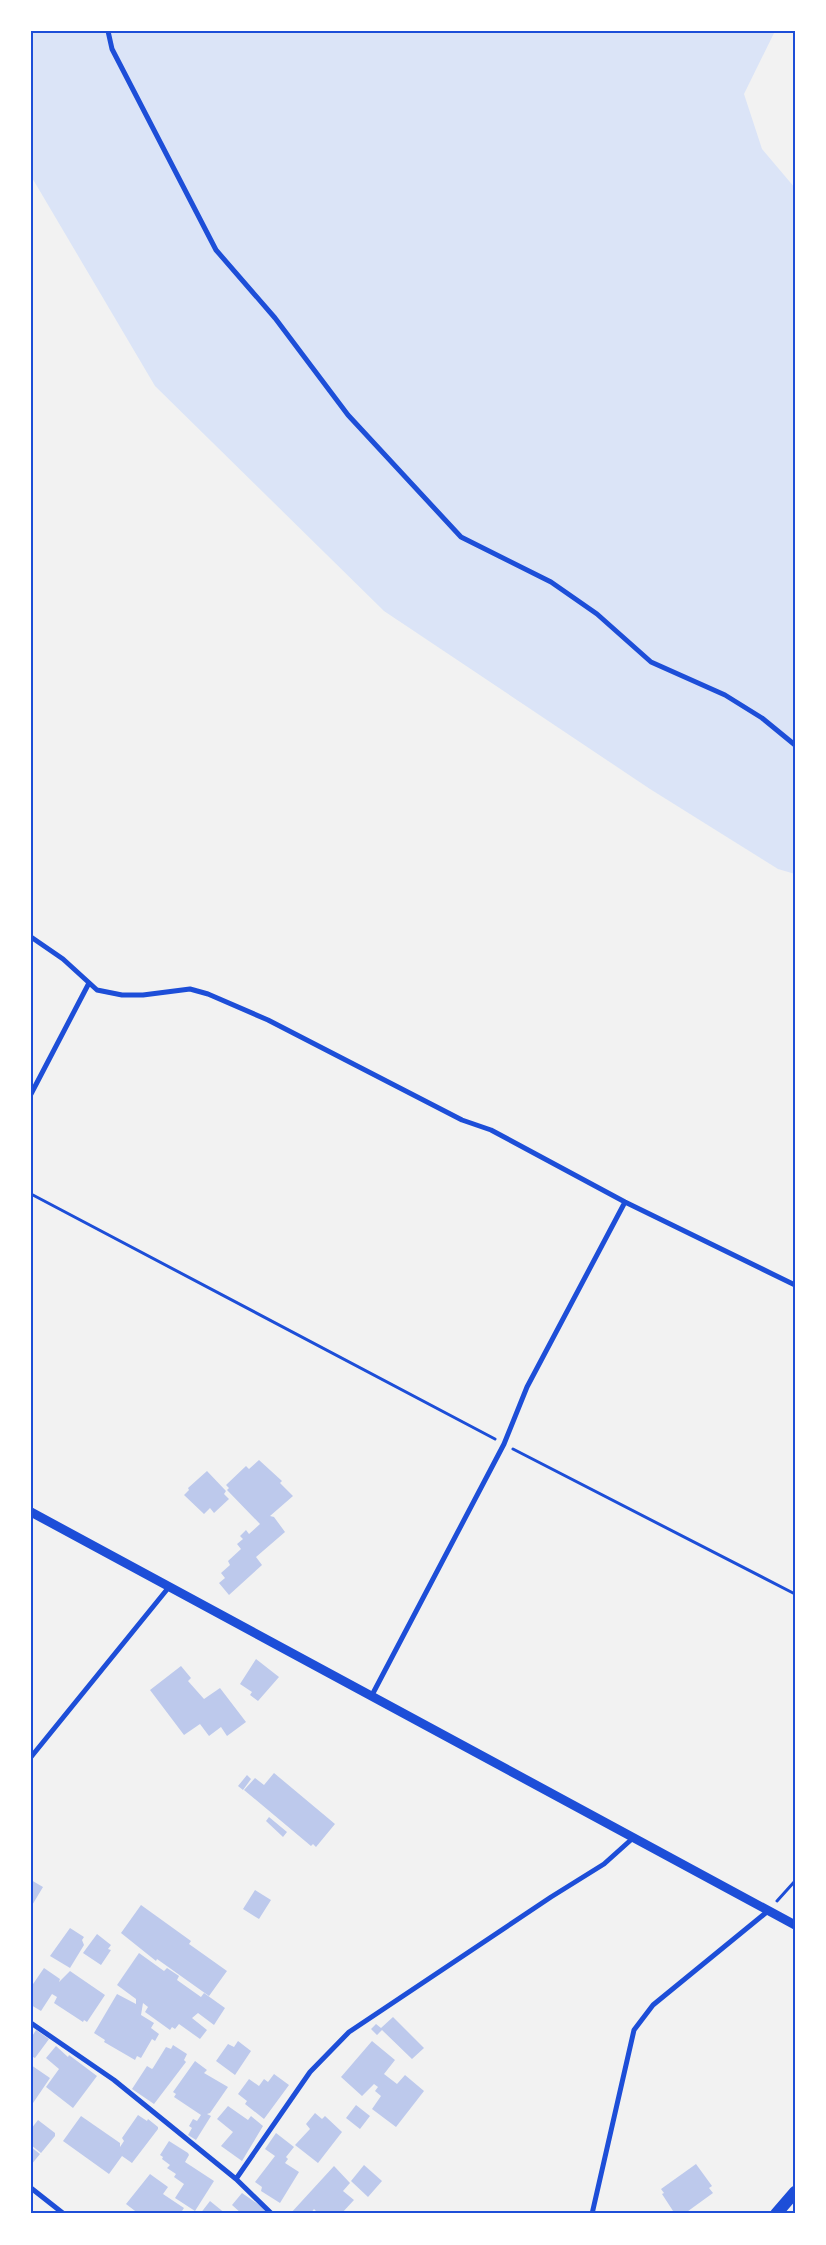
<svg xmlns="http://www.w3.org/2000/svg" width="826" height="2245" font-family="Bitter,serif">
  <style>
    .green { fill: #dbe4f7 }
    .building { fill: #bdc9ec }
    .lines { fill: none; stroke-linecap: round; stroke-linejoin: round }
    .path { stroke: #1d4ed8; stroke-width: 3 }
    .minor { stroke: #1d4ed8; stroke-width: 5 }
    .tertiary { stroke: #1d4ed8; stroke-width: 9 }
    .primary { stroke: #1d4ed8; stroke-width: 12 }
    .neatline { fill: none; stroke: #1d4ed8; stroke-width: 2 }
  </style>
  <rect width="100%" height="100%" fill="#f2f2f2"/>
  <path class="green" d="M31 31H775L744 94 762 149 795 188V874L778 869 650 789 384 611 155 386 31 176Z"/>
  <path class="building" d="M259 1460 282 1481 280 1483 293 1496 270 1516 274 1517 285 1532 256 1557 262 1565 229 1595 219 1583 225 1578 221 1573 230 1565 228 1561 241 1549 237 1544 243 1539 240 1536 246 1530 249 1534 260 1524 227 1490 229 1488 226 1485 246 1466 249 1469Z
    M207 1471 226 1491 224 1494 229 1499 214 1513 210 1508 204 1514 184 1495 189 1490 188 1488Z
    M256 1659 279 1677 258 1701 250 1695 252 1692 240 1684Z
    M181 1666 191 1678 188 1681 204 1699 220 1688 246 1722 227 1736 221 1727 209 1736 200 1724 184 1735 150 1690Z
    M274 1773 335 1824 316 1847 313 1844 311 1846 244 1790 255 1778 264 1785Z
    M247 1775 251 1779 243 1790 238 1786Z
    M269 1817 287 1832 283 1837 266 1821Z
    M31 1880 43 1887 31 1907Z
    M255 1890 271 1900 259 1919 243 1909Z
    M141 1905 191 1941 189 1944 227 1971 209 1996 157 1959 156 1961 121 1933Z
    M70 1928 84 1937 82 1940 84 1945 70 1968 50 1956Z
    M97 1934 111 1945 108 1949 111 1950 101 1965 83 1953Z
    M139 1953 164 1971 167 1968 179 1976 177 1980 201 1997 204 1993 225 2008 214 2025 198 2013 192 2018 207 2030 200 2039 179 2024 175 2029 172 2027 170 2030 145 2012 148 2007 143 2003 141 2015 154 2023 151 2028 159 2034 155 2041 152 2039 141 2058 137 2056 135 2060 104 2042 105 2040 94 2033 117 1994 136 2004V1999L117 1985Z
    M44 1968 60 1979 59 1982 70 1971 105 1995 87 2022 84 2020 83 2022 57 2005 54 2003 57 1997 52 1994 41 2011 31 2005V1987Z
    M393 2017 424 2048 412 2059 382 2030 377 2035 371 2029 376 2024 381 2028Z
    M36 2030 49 2039 35 2058 31 2056V2038Z
    M238 2041 251 2051 235 2075 216 2061 228 2044 234 2047Z
    M372 2041 395 2060 384 2074 397 2084 405 2075 424 2091 396 2127 372 2109 381 2096 375 2091 378 2087 374 2084 362 2096 341 2077Z
    M173 2045 187 2054 184 2060 186 2062 154 2104 132 2089 147 2066 152 2069 153 2068 166 2047 171 2049Z
    M56 2046 68 2057 69 2055 97 2076 73 2108 46 2087 59 2069 46 2058Z
    M195 2061 207 2070 204 2073 228 2087 210 2113 207 2114 211 2116 196 2140 188 2135 192 2128 189 2126 193 2119 197 2121 201 2115 174 2097 176 2094 173 2092Z
    M31 2065 50 2078 31 2106Z
    M274 2074 289 2085 264 2119 245 2104 247 2101 238 2094 249 2079 259 2086 264 2079 268 2082Z
    M356 2105 370 2116 360 2129 346 2118Z
    M228 2106 248 2120 251 2116 263 2126 242 2161 221 2146 233 2132 217 2119Z
    M315 2113 322 2119 325 2116 342 2132 318 2163 295 2145 310 2129 306 2124Z
    M138 2115 147 2121 148 2119 158 2127V2129L132 2163 122 2156 109 2174 63 2141 81 2116 120 2143V2147L124 2141 122 2138Z
    M38 2120 55 2133V2136L41 2153 31 2145V2129Z
    M276 2133 294 2147 286 2157 288 2159 285 2163 299 2172 280 2203 261 2191 262 2187 255 2182 275 2156 265 2149Z
    M169 2141 188 2153 189 2155 185 2162 214 2181 195 2211 175 2198 184 2184 174 2177 176 2174 167 2168 170 2165 162 2159 163 2157 160 2155Z
    M31 2147 40 2154 31 2165Z
    M696 2164 712 2186 709 2188 713 2193 684 2214H675L662 2194 664 2193 661 2189Z
    M364 2165 382 2181 368 2197 351 2181Z
    M334 2166 350 2183 343 2191 354 2200 341 2214H319L314 2209 310 2214H290Z
    M150 2174 168 2187 163 2194 184 2208 180 2214H139L126 2204Z
    M242 2193 268 2211 266 2214H242L232 2205Z
    M210 2201 226 2214H200Z"/>
  <g class="lines">
    <path class="path" d="M31 1194 495 1439
      M513 1449 795 1594
      M777 1901 795 1881"/>
    <path class="minor" d="M108 31 112 49 216 250 275 318 348 415 461 537 551 582 597 614 651 662 725 695 762 718 795 745
      M31 937 63 959 97 990 122 995H143L190 989 208 994 268 1020 462 1120 491 1130 625 1202 795 1285
      M31 1094 89 983
      M371 1697 504 1444 527 1387 625 1202
      M31 1757 169 1587
      M31 2023 114 2080 236 2179 272 2214
      M236 2179 310 2072 349 2032 551 1897 604 1864 633 1838
      M31 2188 64 2214
      M592 2214 634 2030 653 2005 768 1911"/>
    <path class="tertiary" d="M31 1512 795 1925"/>
    <path class="primary" d="M776 2214 795 2192"/>
  </g>
  <rect width="826" height="2245" fill="none" stroke="#ffffff" stroke-width="65"/>
  <rect x="32" y="32" width="762" height="2180" class="neatline"/>
</svg>
